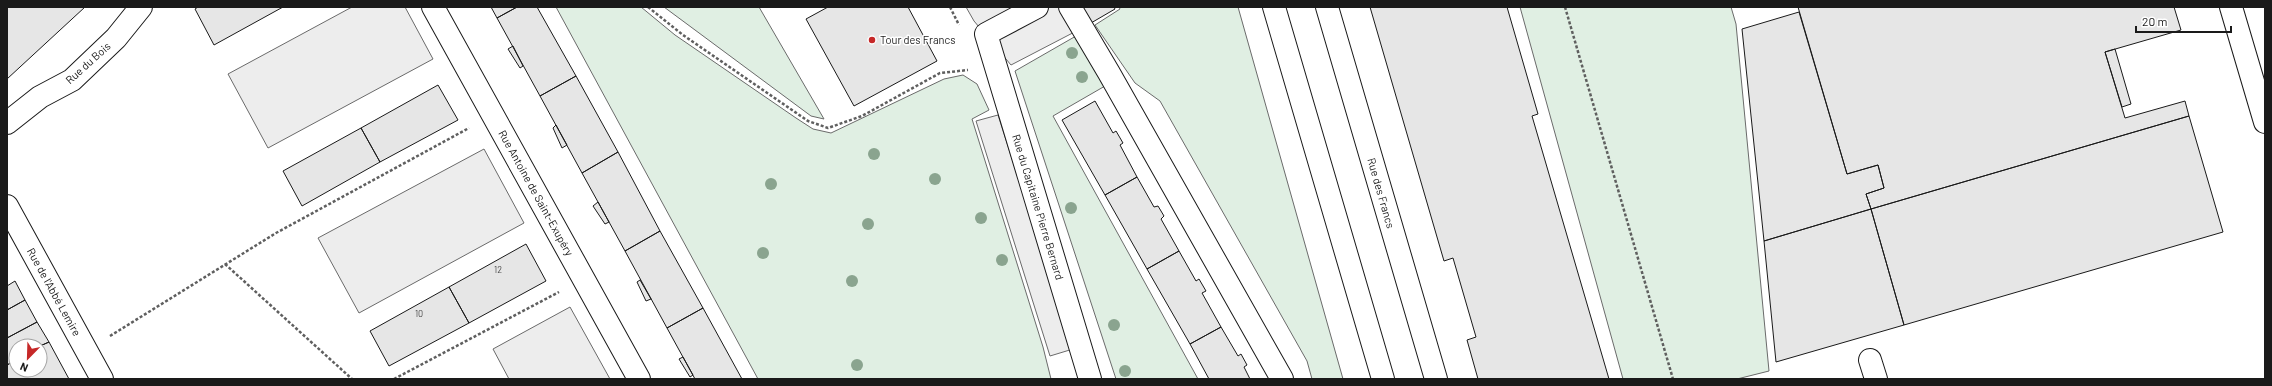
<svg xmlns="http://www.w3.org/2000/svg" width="2272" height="386" font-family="Barlow,sans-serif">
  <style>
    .green { fill: #e0efe3; stroke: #6a6a6a }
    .parking { fill: #ededed; stroke: #6a6a6a }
    .building { fill: #e6e6e6; stroke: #1a1a1a }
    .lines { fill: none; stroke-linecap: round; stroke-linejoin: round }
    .minor-casing { stroke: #1a1a1a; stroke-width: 24 }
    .major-casing { stroke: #1a1a1a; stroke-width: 24 }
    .path { stroke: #5f5f5f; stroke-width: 2.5; stroke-dasharray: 3 2; stroke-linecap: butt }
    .minor { stroke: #fff; stroke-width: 22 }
    .major { stroke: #fff; stroke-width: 22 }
    .tree { fill: #8aa48f }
    .poi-dot { fill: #c62828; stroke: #fff; stroke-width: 1.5 }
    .labels { text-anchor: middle; stroke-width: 3; stroke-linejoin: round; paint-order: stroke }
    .number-label { font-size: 9px; fill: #4d4d4d }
    .poi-label { font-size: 11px; fill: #1a1a1a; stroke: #fff; text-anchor: start }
    .street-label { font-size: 11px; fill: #1a1a1a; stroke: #fff }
  </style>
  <rect width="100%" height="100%" fill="#fff"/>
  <path class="green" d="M556 7H641L675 35 796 118 813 129 831 133 944 79 963 75 977 84 989 110 972 119 1043 347 1051 379H758Z
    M664 7H759L824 119 811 116Z
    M1119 7H1238L1343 379H1312L1307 361 1160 101 1135 83 1095 25 1120 9Z
    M1520 7H1731L1736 24 1769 371 1737 379H1623Z
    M1076 36 1105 86 1053 116 1198 379H1116L1015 71Z"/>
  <path class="parking" d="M352 7H405L433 59 268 148 228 74Z
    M966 7H1079L1088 25 1011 65 974 21Z
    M998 115 1073 349 1050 356 976 121Z
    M484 149 524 223 359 313 318 238Z
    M570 307 610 379H509L493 349Z"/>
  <path class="building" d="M7 7H85L7 79Z
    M198 7H283L214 45 195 9Z
    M491 7H517L497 18Z
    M517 7H537L576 76 540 96 497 18Z
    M828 7H908L937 61 854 106 806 19Z
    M1082 7H1114L1115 9 1091 23Z
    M1370 7H1507L1538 114 1532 116 1609 379H1478L1467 340 1476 337 1453 258 1444 261Z
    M1798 7H2174L2181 30 2105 52 2125 118 2185 101 2189 116 1871 209 1866 194 1884 188 1878 165 1847 174Z
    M1799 12 1847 174 1878 165 1884 188 1866 194 1871 209 1764 241 1742 29Z
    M513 46 523 66 520 68 508 49Z
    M2115 49 2131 104 2122 107 2105 52Z
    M576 76 618 152 582 173 540 96Z
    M438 85 458 120 380 162 361 128Z
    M1095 101 1113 133 1116 131 1123 143 1120 145 1137 177 1105 195 1062 120Z
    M2189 116 2223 232 1904 325 1871 209Z
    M556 125 567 145 562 148 553 128Z
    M361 128 380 162 302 206 283 171Z
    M618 152 660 231 625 251 582 173Z
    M1137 177 1154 207 1158 206 1164 216 1161 219 1179 251 1147 269 1105 195Z
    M598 202 609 222 605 224 593 206Z
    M1871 209 1904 325 1776 362 1764 241Z
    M660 231 703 308 667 328 625 251Z
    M526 244 546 281 469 323 449 287Z
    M1179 251 1196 281 1199 279 1206 291 1202 293 1221 327 1190 344 1147 269Z
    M640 280 651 299 646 301 637 282Z
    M15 281 25 300 7 310V286Z
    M449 287 469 323 389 366 370 331Z
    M25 300 37 322 7 338V310Z
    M703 308 742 379H695L667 328Z
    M37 322 49 342 40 346H16V360L7 365V338Z
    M1221 327 1238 356 1241 354 1247 365 1244 367 1250 379H1209L1190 344Z
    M49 342 69 379H7V365L16 360V370H40V346Z
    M683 357 693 375 690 377 679 359Z"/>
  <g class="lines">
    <defs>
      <path id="minor" d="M433 7 639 379
        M1037 7 986 34 1090 379
        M1070 7 1109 73 1282 379
        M2231 7 2265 122
        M7 123 40 97 72 80 116 38 141 7
        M7 206 102 379
        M1870 360 1876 379"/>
      <path id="major" d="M1274 7 1383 379
        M1327 7 1436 379"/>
    </defs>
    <use href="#minor" class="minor-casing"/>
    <use href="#major" class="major-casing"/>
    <path class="path" d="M648 7 683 35 808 121 828 128 862 116 940 73 968 70
      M950 7 959 25
      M1565 7 1673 379
      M225 264 352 379
      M110 336 276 233 469 128
      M394 379 559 292"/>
    <use href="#minor" class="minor"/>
    <use href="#major" class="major"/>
  </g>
  <g class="tree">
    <circle cx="1072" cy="53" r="6"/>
    <circle cx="1082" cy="77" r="6"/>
    <circle cx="874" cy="154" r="6"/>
    <circle cx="935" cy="179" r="6"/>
    <circle cx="771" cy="184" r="6"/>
    <circle cx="1071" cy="208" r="6"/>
    <circle cx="981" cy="218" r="6"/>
    <circle cx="868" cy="224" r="6"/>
    <circle cx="763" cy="253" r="6"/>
    <circle cx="1002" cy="260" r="6"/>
    <circle cx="852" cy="281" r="6"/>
    <circle cx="1114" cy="325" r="6"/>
    <circle cx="857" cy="365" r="6"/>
    <circle cx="1125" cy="371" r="6"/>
  </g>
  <circle class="poi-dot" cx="872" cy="40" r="4"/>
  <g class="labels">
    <g class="number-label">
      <text x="498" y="273">12</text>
      <text x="419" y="317">10</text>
    </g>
    <g class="poi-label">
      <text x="880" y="44">Tour des Francs</text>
    </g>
    <g class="street-label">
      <text transform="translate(88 63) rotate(-42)" y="4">Rue du Bois</text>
      <text transform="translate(536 193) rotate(61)" y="4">Rue Antoine de Saint-Exupéry</text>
      <text transform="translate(1381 193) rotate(74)" y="4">Rue des Francs</text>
      <text transform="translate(1038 207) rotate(73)" y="4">Rue du Capitaine Pierre Bernard</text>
      <text transform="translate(54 292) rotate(61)" y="4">Rue de l'Abbé Lemire</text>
    </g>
  </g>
  <rect width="2272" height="386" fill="none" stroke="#1a1a1a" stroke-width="16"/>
  <g transform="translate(28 358) rotate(203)"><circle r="19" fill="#ffffff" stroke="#a3a3a3"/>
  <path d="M0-3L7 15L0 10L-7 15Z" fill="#c62828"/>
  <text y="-6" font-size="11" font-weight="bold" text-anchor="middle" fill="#1a1a1a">N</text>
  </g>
  <path d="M2136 26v6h95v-6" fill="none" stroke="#1a1a1a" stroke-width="2"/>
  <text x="2142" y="26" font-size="12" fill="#1a1a1a" stroke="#ffffff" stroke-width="3" paint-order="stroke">20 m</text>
</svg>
